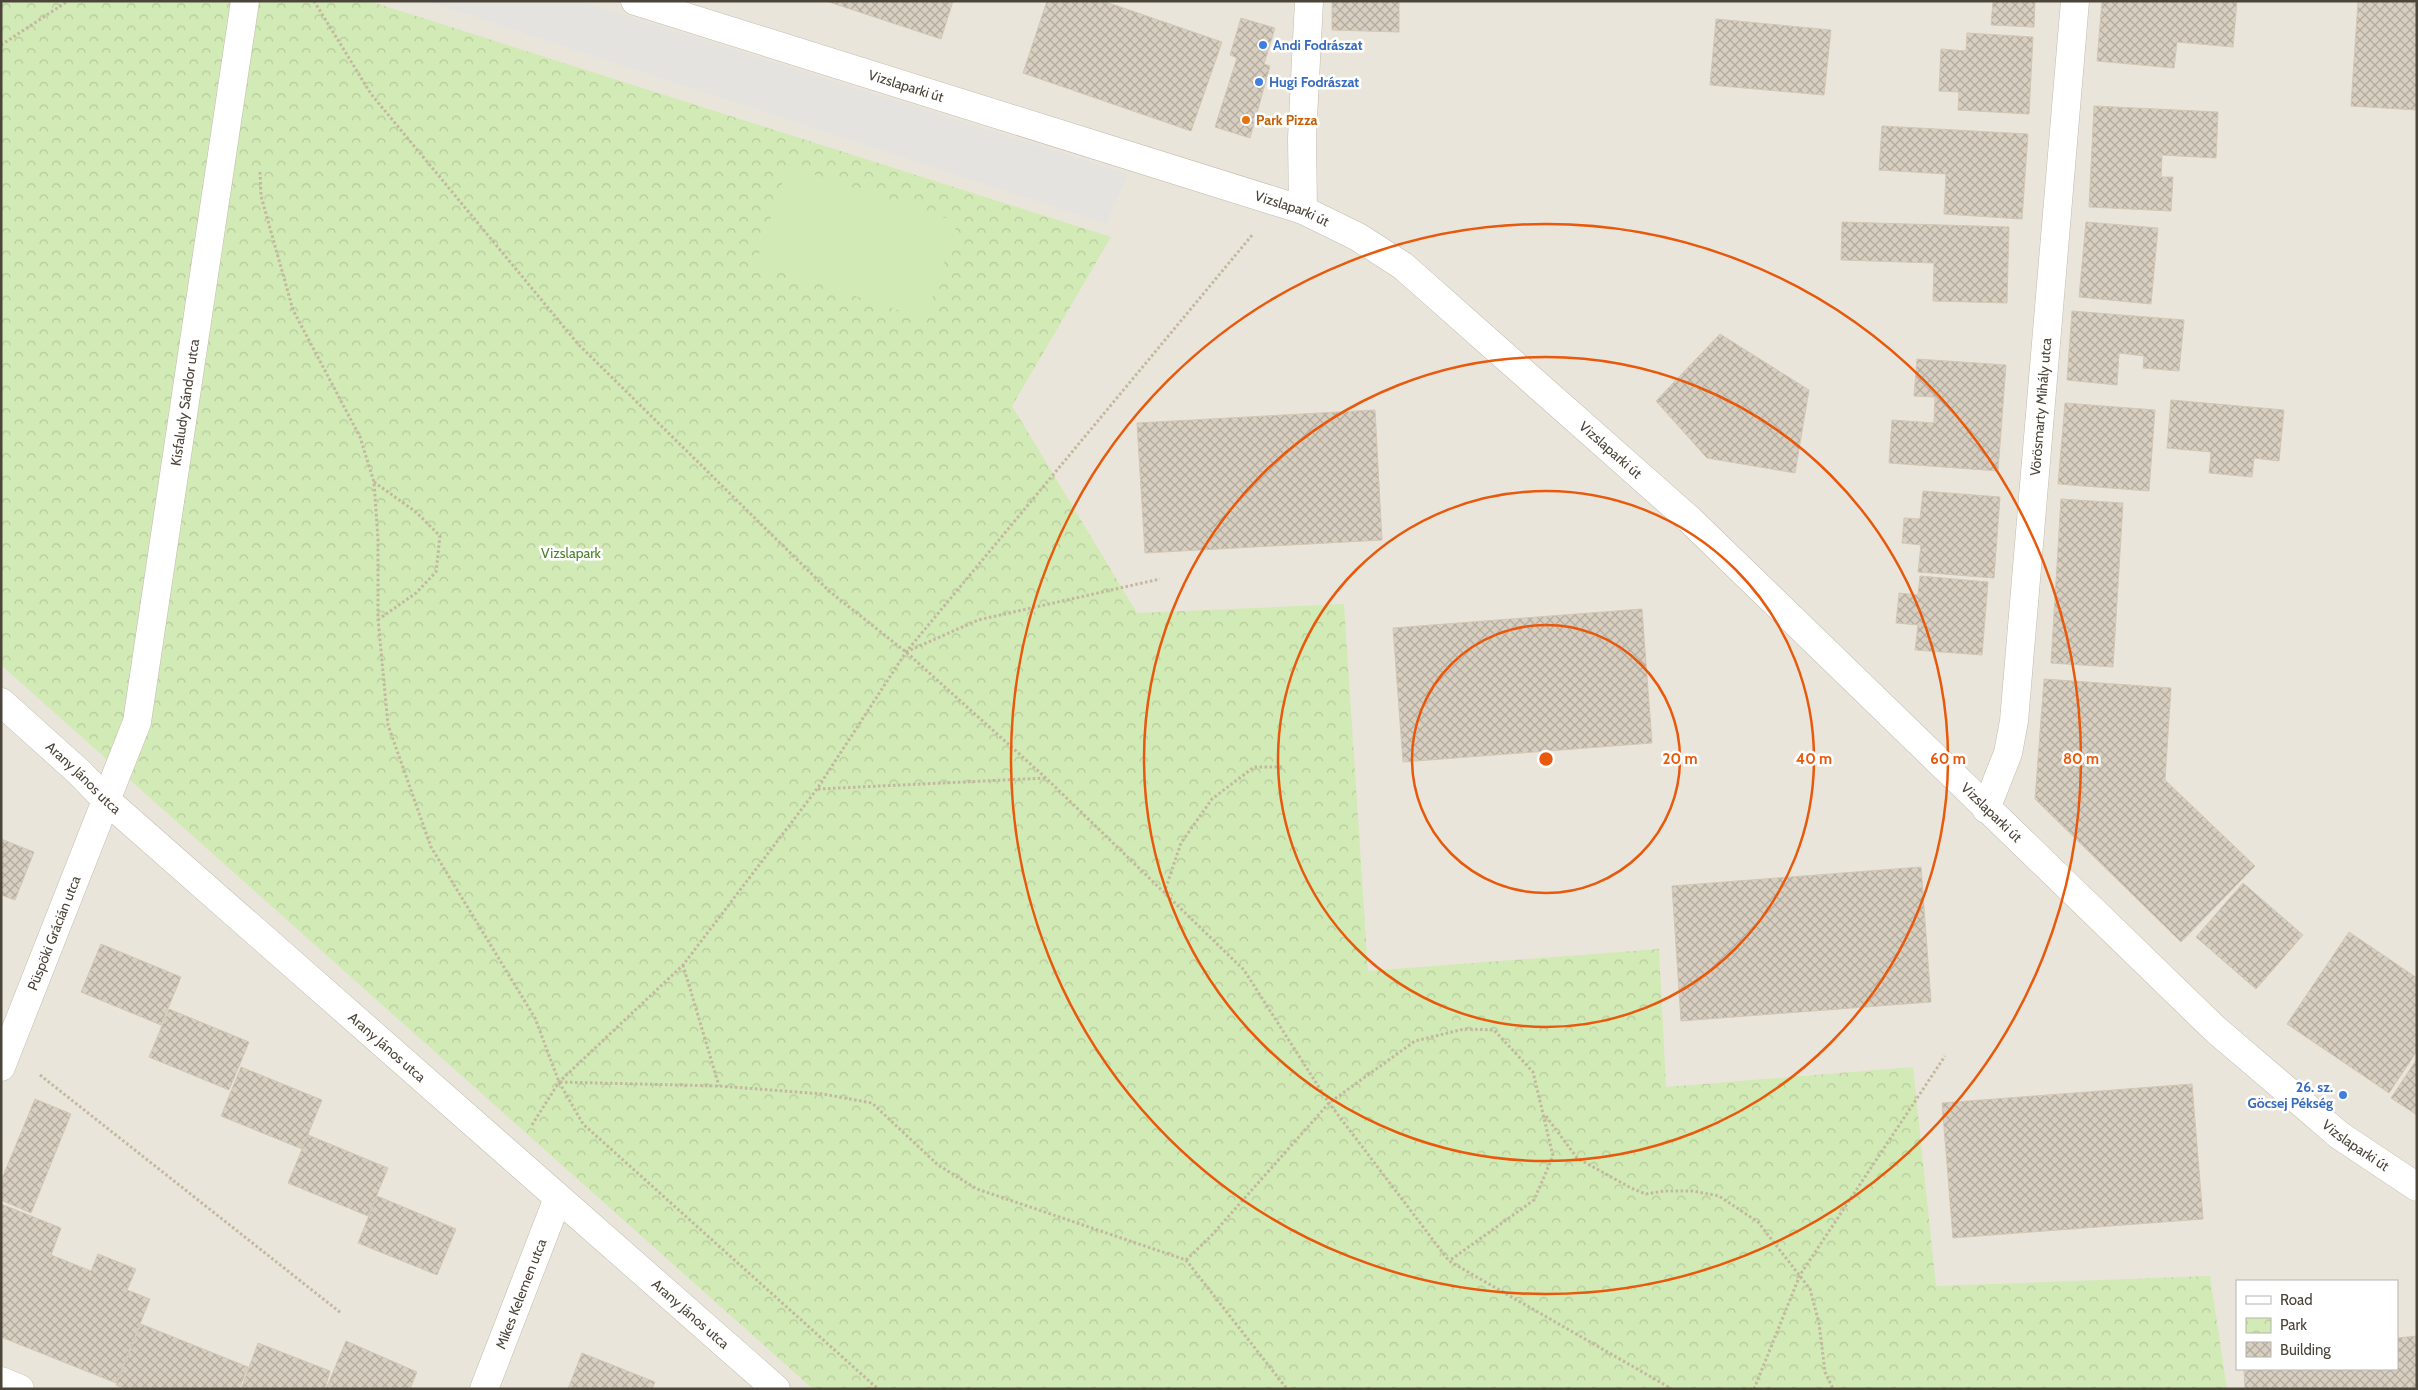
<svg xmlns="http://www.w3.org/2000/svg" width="2418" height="1390" font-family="Cabin,sans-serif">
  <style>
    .residential { fill: #eae5da; fill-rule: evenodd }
    .park { fill: url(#park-crowns) }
    .pitch { fill: #d2eab5 }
    .parking { fill: #e5e3e0 }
    .building { fill: url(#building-cross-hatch); stroke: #d3c7b4 }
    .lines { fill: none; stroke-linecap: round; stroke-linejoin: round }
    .minor-casing { stroke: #c2bbae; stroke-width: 29 }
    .path { stroke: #c4b79f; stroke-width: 3; stroke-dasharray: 2.5 2.5; stroke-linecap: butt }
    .minor { stroke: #fff; stroke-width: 28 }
    .ring { fill: none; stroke: #e8590c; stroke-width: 2.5 }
    .shop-dot { fill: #3f7fe0; stroke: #fff; stroke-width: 2 }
    .food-dot { fill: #e8710a; stroke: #fff; stroke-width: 2 }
    .labels { text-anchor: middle; stroke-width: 5; stroke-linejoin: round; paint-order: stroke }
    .shop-label { font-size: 14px; font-weight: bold; fill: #366cbe; stroke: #fff; text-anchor: start }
    .street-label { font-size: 14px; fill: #4b4439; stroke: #fff }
    .food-label { font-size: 14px; font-weight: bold; fill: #c56008; stroke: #fff; text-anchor: start }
    .park-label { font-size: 14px; fill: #4a7f2a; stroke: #fff }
    .centre { fill: #e8590c; stroke: #fff; stroke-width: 2.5 }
    .ring-label { font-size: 15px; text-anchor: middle; font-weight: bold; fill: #e8590c; stroke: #fff; stroke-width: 5; stroke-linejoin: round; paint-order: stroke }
  </style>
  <defs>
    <pattern id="park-crowns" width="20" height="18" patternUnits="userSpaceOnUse" patternTransform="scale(1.25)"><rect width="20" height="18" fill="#d2eab5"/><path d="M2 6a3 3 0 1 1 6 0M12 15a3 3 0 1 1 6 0" fill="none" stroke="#b6ca9c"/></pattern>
    <pattern id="building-cross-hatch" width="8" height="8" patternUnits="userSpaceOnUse" patternTransform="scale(1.25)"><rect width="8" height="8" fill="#d8cfc1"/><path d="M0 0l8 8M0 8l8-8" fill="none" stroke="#b1aa9e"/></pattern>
  </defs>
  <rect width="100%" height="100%" fill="#f6f3ec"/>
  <path class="residential" d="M1 1H2417V1389H1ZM2237 1281H2397V1369H2237Z"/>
  <path class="park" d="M1 1H369L1111 237 1012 406 1137 613 1344 604 1368 971 1659 949 1666 1087 1913 1067 1936 1286 2210 1276 2227 1389H813L1 665Z"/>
  <path class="pitch" d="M788 166 958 222 925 319 756 263Z"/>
  <path class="parking" d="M426 1H579L1128 174 1106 224Z"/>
  <path class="building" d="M826 1H953L941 39Z
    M1047 1H1103L1222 42 1191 131 1023 73Z
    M1332 1H1399V32L1332 30Z
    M1993 1H2035L2034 27 1991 25Z
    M2102 1H2237L2233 47 2177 42 2174 68 2097 61Z
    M2358 1H2417V110L2351 106Z
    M1241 18 1275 28 1264 64 1270 66 1250 138 1215 127 1237 58 1230 55Z
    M1716 19 1831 30 1824 95 1710 85Z
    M1967 33 2033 37 2029 114 1958 110 1959 92 1939 91 1941 49 1966 51Z
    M2094 106 2218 112 2216 158 2162 155 2161 177H2173L2171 211 2089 207Z
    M1882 126 2028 134 2022 219 1944 214 1946 174 1879 170Z
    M1842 222 2009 227 2007 303 1933 301 1934 263 1841 260Z
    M2086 222 2158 228 2151 304 2079 297Z
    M2072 311 2184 320 2179 371 2143 368 2144 356 2119 353 2117 385 2067 380Z
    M1720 334 1809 390 1795 473 1707 458 1656 401Z
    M1917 359 2006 365 1998 471 1889 463 1892 420 1934 423 1935 397 1914 396Z
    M2171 400 2284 410 2279 461 2254 458 2252 477 2209 473 2211 452 2167 448Z
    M2065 403 2155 410 2149 491 2058 484Z
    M1375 410 1382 540 1145 553 1137 423Z
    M1923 491 2000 497 1994 578 1918 572 1921 545 1902 543 1904 518 1920 519Z
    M2061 499 2123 503 2113 667 2051 663Z
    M1920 576 1988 582 1982 655 1915 650 1918 625 1896 623 1899 593 1918 595Z
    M1642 609 1652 743 1403 762 1393 628Z
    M2044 679 2171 688 2165 780 2255 866 2181 942 2035 799Z
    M1 839 34 852 15 900 1 895Z
    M1921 867 1931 1002 1681 1021 1672 886Z
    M2243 883 2303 935 2256 989 2196 937Z
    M2349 932 2417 978V1051L2389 1093 2287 1024Z
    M101 944 181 977 161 1025 81 992Z
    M169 1009 249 1042 229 1090 149 1057Z
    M2417 1059V1115L2391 1098Z
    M241 1067 322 1100 302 1149 221 1116Z
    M2192 1084 2203 1219 1953 1238 1942 1103Z
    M35 1099 71 1114 31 1213 1 1200V1181Z
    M308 1135 388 1168 368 1216 288 1183Z
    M377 1196 456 1229 437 1275 358 1243Z
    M1 1204 61 1228 51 1255 91 1271 98 1254 136 1269 127 1290 150 1299 116 1383 1 1337Z
    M141 1324 248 1367 239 1389H125L116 1385Z
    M2417 1336V1389H2245L2244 1369H2397V1338Z
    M346 1341 417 1372 410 1389H326Z
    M258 1343 330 1371 325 1389H241Z
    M582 1353 655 1382 652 1389H568Z"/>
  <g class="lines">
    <defs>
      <g id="minor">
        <path id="s1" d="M635 1 1303 210 1358 237 1403 266 1690 520 2215 1029 2339 1135 2417 1187"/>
        <path d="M1303 210 1302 138 1309 1"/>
        <path id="s2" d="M1 702 80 773 105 799 776 1389"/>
        <path id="s3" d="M1986 809 2008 753 2014 721 2075 1"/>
        <path id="s4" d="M1 1067 137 722 245 1"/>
        <path d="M1 1381 20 1389"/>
        <path id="s5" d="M484 1389 558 1198"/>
      </g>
    </defs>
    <use href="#minor" class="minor-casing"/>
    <path class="path" d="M314 1 371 94 578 344 829 591 906 652 1046 778 1244 970 1329 1103 1449 1261 1672 1389
      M1 45 68 1
      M260 172 261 196 293 310 360 437 374 482 378 539V619L388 725 431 847 535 1018 559 1082 583 1124 878 1389
      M374 482 416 512 440 536 436 572 416 593 379 619
      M906 652 978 620 1160 579
      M818 789 1046 778
      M1164 893 1181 843 1212 799 1254 767H1282
      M683 965 719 1086
      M40 1075 341 1313
      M560 1082 719 1086 823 1094 872 1103 938 1165 977 1189 1186 1260 1287 1389
      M1546 1116 1577 1158 1631 1188 1646 1194 1664 1191H1693L1719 1196 1758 1222 1810 1289 1819 1323 1825 1372 1833 1389
      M532 1125 559 1082 683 965 817 789 906 652 1253 234
      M1186 1260 1211 1236 1329 1103 1415 1041 1464 1029 1494 1030 1533 1072 1553 1156 1534 1200 1449 1261
      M1754 1389 1800 1275 1945 1056"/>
    <use href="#minor" class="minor"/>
  </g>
  <g class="ring">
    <circle cx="1546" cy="759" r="134"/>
    <circle cx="1546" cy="759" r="268"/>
    <circle cx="1546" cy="759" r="402"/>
    <circle cx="1546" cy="759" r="535"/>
  </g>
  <g class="shop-dot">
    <circle cx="1263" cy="45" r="5"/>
    <circle cx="1259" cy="82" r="5"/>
    <circle cx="2343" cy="1095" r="5"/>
  </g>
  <circle class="food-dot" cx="1246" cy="120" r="5"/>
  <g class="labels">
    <g class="shop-label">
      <text x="1273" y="50">Andi Fodrászat</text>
      <text x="1269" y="87">Hugi Fodrászat</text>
      <text x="2333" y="1092" text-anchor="end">26. sz.<tspan x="2333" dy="16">Göcsej Pékség</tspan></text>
    </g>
    <g class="street-label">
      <text dy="5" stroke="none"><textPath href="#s1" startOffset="284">Vizslaparki út</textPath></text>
      <text dy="5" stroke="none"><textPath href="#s1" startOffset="689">Vizslaparki út</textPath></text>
      <text dy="5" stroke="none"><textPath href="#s4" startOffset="694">Kisfaludy Sándor utca</textPath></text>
      <text dy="5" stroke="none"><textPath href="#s3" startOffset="408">Vörösmarty Mihály utca</textPath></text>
      <text dy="5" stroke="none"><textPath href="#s1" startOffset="1092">Vizslaparki út</textPath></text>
      <text dy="5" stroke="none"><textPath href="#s2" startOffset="112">Arany János utca</textPath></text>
      <text dy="5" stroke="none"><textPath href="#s1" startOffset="1618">Vizslaparki út</textPath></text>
      <text dy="5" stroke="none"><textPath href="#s4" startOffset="144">Püspöki Grácián utca</textPath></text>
      <text dy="5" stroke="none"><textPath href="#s2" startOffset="518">Arany János utca</textPath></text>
      <text dy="5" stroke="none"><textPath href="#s1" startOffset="2112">Vizslaparki út</textPath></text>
      <text dy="5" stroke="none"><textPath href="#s5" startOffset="102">Mikes Kelemen utca</textPath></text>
      <text dy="5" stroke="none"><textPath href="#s2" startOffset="922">Arany János utca</textPath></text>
    </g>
    <g class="food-label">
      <text x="1256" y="125">Park Pizza</text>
    </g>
    <g class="park-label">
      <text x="571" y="558">Vizslapark</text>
    </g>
  </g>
  <circle cx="1546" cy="759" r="8" class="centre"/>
  <g class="ring-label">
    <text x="1680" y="764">20 m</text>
    <text x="1814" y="764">40 m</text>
    <text x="1948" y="764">60 m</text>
    <text x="2081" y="764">80 m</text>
  </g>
  <rect width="2418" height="1390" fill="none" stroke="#4b4439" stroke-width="5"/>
  <rect x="2236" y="1280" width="162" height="90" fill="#ffffff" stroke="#b7b4b0"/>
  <rect x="2246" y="1296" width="25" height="8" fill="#ffffff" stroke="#b7b4b0"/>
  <text x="2280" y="1305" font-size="15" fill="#4b4439">Road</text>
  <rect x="2246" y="1318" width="25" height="15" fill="url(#park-crowns)" stroke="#b7b4b0"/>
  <text x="2280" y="1330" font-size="15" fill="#4b4439">Park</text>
  <rect x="2246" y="1342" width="25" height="15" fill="url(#building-cross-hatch)" stroke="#b7b4b0"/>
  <text x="2280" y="1355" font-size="15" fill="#4b4439">Building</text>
</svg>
